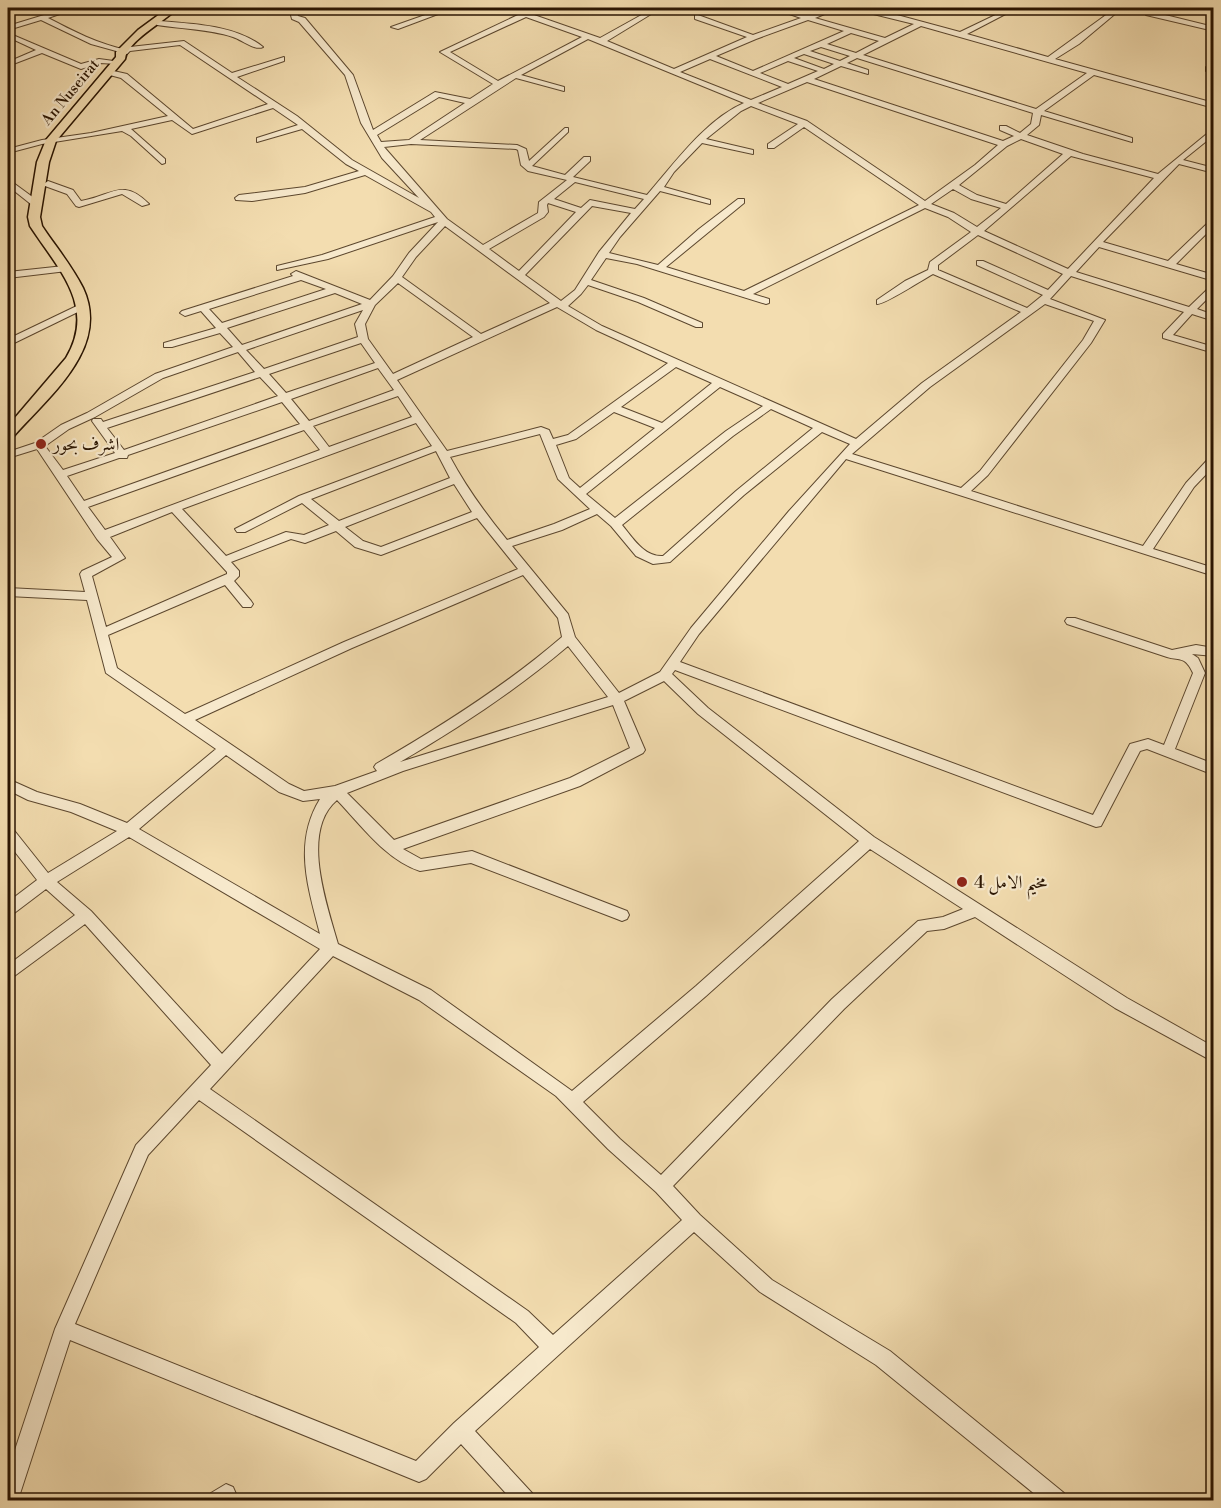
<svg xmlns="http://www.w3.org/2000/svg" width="1221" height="1508" font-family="'Libre Bodoni',Amiri,serif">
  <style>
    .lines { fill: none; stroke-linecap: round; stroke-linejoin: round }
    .minor-casing { stroke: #5c472e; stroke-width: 2 }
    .major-casing { stroke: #2a1502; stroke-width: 3 }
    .minor { fill: #f7e9cc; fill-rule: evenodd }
    .major { fill: #f3ddb0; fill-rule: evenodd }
    .poi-dot { fill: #8f2418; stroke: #f7e9cc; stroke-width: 2 }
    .labels { text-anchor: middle; stroke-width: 4.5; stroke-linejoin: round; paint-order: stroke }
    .far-street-label { font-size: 15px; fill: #2a1502; stroke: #f7e9cc }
    .poi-label { font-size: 18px; fill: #2a1502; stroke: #f7e9cc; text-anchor: start }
  </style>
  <rect width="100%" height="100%" fill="#f3ddb0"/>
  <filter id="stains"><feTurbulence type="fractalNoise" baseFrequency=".00333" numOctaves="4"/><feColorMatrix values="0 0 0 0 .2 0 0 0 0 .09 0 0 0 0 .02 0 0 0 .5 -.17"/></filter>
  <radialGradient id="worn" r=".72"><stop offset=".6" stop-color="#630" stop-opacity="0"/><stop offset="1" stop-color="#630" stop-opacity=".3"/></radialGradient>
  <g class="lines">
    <defs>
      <path id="minor" d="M67 8H77L48 18C73 31 98 44 127 50L130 47 184 41 232 73 284 57V61L237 77 297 116 352 160 419 198 382 158 361 123 345 75 299 22 292 19 289 8H295L298 16 305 18 353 75 373 130 435 92 470 99 493 84 440 52 520 14 506 8H514L600 38 654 8H661L607 41 674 69 747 37 695 19V15H698L753 35 801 18 772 8C784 8 794 13 806 15 816 16 828 8 839 8L815 18 885 38 914 24 853 9 852 8 886 12 960 32 1010 8H1017L967 34 1048 57 1106 15 1083 9 1082 8 1110 12 1115 8H1122L1079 44 1055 59 1214 103V108L1094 75 1044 111 1132 138V142L1041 115 1039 125 1027 135 1083 154 1158 174 1214 128V135L1183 160 1214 168V173L1179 164 1103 242 1168 261 1214 217V226L1176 264 1214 275V281L1099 247 1076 272 1189 307 1214 283V292L1197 309 1214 315V321L1192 314 1173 335 1214 347V353L1163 338V334L1184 312 1071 276 1050 299 1105 320 1091 343 988 475 971 491 1143 546 1186 483 1210 457 1214 456V466L1194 487 1153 549 1214 568V576L846 459 699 634 680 662 1093 815 1130 744 1148 739 1164 745 1193 673C1185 656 1181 661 1167 657L1067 624 1065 621 1067 618H1075L1172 650 1196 645 1214 648V656L1192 654 1198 658 1205 673 1175 749 1214 764V775L1147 749 1140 751 1101 826 1096 827 675 670 672 674 708 708 874 837 1127 998 1214 1047V1062L1115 1008 975 917 944 929 927 931 844 1009 673 1186 700 1215 772 1280 890 1351 1064 1493 1067 1500H1042L876 1365 760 1292 694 1232 475 1431 532 1493 535 1500H512L461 1444 426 1479 419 1482 70 1340 18 1500H8V1471L55 1329 136 1145 211 1065 85 924 13 977 8 979V965L75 915 46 889 13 914 8 916V902L37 880 8 843V828L13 829 48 873 117 831 71 812 28 800 8 790V779L37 792 80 804 127 823 216 749 106 673 87 600 8 596V588L85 592 80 574 82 571 112 557 97 539 37 449 8 458V452L35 443 61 425 87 413 155 374 233 347 220 333 172 347H164V343L216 328 201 311 185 316 180 313 182 311 293 276 291 274 296 271 370 300 393 276 409 253 438 222 328 259 277 270V266L322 255 435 217 431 212 365 175 305 193 252 201 236 200 235 198 239 195 305 187 359 171 346 164 302 129 257 142V138L298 125 273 108 192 134 172 120 131 129 165 159V163L162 164 131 136 122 131 42 144 8 153V149L42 140 91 133 168 116 121 78 106 74V70H109L127 74 193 129 268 104 180 45 130 51 127 54 91 44 41 20 8 30V26ZM526 17 582 37 498 81 450 52ZM808 20 844 31 753 71 716 56 756 39ZM921 26 1087 73 1036 109 863 55ZM851 33 879 41 856 53 827 44ZM588 39 744 103C705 120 674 164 647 195L573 177 590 161V157H584L565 175 532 166 568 132V128H565L529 161 526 149 517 145 420 140 516 78 564 91V87L521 75ZM821 47 850 56 840 61 810 51ZM804 54 834 64 824 69 794 58ZM857 58 1033 113 1031 124 1020 133 1006 126H1000V130L1014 136 1003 141 814 79 841 66 868 74V70L847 63ZM710 59 782 87 751 100 680 72ZM788 61 818 71 788 84 760 73ZM807 82 998 145 975 165 925 201 807 121 758 103ZM439 97 465 103 409 140 381 142 377 135ZM751 106 798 124 768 144V148H774L804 127 919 205 744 291 666 267 744 203V199H738L699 229 658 265 609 253 620 237 660 191 710 204V200L664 187 674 172 702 143 753 154V150L706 139 741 111ZM1021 139 1063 154 1006 204 977 195 959 185 1007 146ZM411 144 516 149 518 150 521 165 528 171 567 180 539 202 538 213 483 245 447 219 384 147ZM1071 156 1154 178 1068 269 984 231ZM575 182 644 199 635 209 590 200 581 208 554 199ZM953 189 971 199 1001 208 977 227 954 213 931 204ZM548 203 576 212 519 271 489 249 544 217 548 212 547 205ZM592 206 631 213 599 252 575 290 561 301 525 275ZM925 208 948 217 971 232 930 262 928 270 905 281 877 300V304C884 305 922 280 933 274L1021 312 922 383 856 439 602 326 568 306 581 294 588 285 638 302 696 327H702V323L644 298 591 280 606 258 637 264 766 304 769 303V299L753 294ZM445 226 550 303 481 334 402 277 416 257ZM978 235 1063 274 1048 290 983 261H977V265L1043 295 1027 308 938 270V265ZM301 280 326 289 222 323 209 309ZM398 283 473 337 393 374 368 339 365 324 375 305ZM335 293 362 304 242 345 227 328ZM1045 304 1094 321 1083 340 980 471 961 488 852 454 930 387ZM557 307 596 330 668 363 568 435 553 439 549 430 541 427 447 451 397 380ZM363 310 355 324 358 337 264 369 246 350ZM361 343 375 363 286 393 269 374ZM238 352 255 372 103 422 101 419H93L92 421 115 453 63 470 45 446 69 429 95 417 163 378ZM676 367 712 383 662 423 621 407ZM378 368 394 390 309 421 291 399ZM260 377 278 396 124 450 107 428ZM720 387 763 406 726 431 615 518 586 494ZM398 396 412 417 329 447 313 426ZM282 402 300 424 84 501 67 476 119 458H127L128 455ZM771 409 813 428 736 491 663 556C644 557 633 538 622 525L733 436ZM614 412 655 428 580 488 569 478 556 445 576 439ZM416 423 432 446 299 496 235 529 237 532H245L302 503 329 525 304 535 286 532 226 556 182 509ZM304 430 320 450 105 530 88 507ZM822 432 850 444 789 511 691 628 660 672 619 693 575 637 568 614 512 546 562 530 597 514 611 526 636 556 653 564 670 562 744 495ZM540 434 558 479 590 509 554 524 507 540C485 513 466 487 450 457ZM436 451 450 478 339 521 311 499ZM454 484 472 512 381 547 363 541 345 527ZM172 512 227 572V574L106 627 92 576 125 558 110 537ZM477 518 518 569 344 642 185 714 117 668 108 635 225 585 243 607H251L253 604 251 601 234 581 239 576V571L231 562 291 539 305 543 336 531 355 547 381 555ZM523 575 558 618 562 637C505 686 442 726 376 764L374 767 377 771 335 786 304 791 289 784 195 720 352 648ZM568 646 608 697 400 762C459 728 516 690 568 646ZM664 681 698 714 859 841 696 986 572 1091 431 990 338 944C327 905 300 831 337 800 361 825 386 860 420 871L471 863 617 919 622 921 627 919 629 915 627 911 472 851 421 859 403 849 580 786 643 753 645 750 624 701ZM613 705 630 748 570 778 394 840 347 793 403 771ZM226 755 279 792 303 801 320 799C293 843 308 887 320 934L139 829ZM129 837 320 949 222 1054 91 911 57 882ZM870 849 963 909 943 917 918 921 832 999 661 1175 620 1139 583 1102 706 996ZM333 956 419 1000 556 1096 608 1149 656 1192 682 1220 553 1335 528 1311 210 1089ZM199 1100 516 1323 539 1347 454 1423 416 1461 75 1324 148 1155Z
        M445 8H454L398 29 391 27Z
        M1193 8 1214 10V14L1195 9Z
        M1149 11 1214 27V31L1146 15 1145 13Z
        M160 21C193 24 236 25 263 47 255 51 242 40 233 37 208 29 183 29 157 25V21Z
        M8 33 81 64 99 59 121 62 117 64 100 63 81 69 42 53 8 66V62L36 50 8 37Z
        M1206 67 1214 68V72L1206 71Z
        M8 179 38 201V205H32L8 186Z
        M48 181 73 190 81 201C112 196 122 177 149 204L142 206 122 194 79 207 76 206 67 194 45 186 44 184Z
        M64 266 67 267V271L8 278V272Z
        M83 303 88 306 86 308 8 346V339Z
        M226 1484 233 1487 236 1494 233 1500H208L211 1493Z"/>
      <path id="major" d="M168 8H178C164 22 127 41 125 59L56 141 49 162 40 217 42 226C56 247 72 266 83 288 111 348 49 396 13 437L8 438V426L66 358C97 306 58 269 30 226L28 217 37 162 46 140 116 57V52L138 30Z"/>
    </defs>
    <use href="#minor" class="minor-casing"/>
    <use href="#major" class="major-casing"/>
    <use href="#minor" class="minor"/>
    <use href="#major" class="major"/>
  </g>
  <g class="poi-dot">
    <circle cx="41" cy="444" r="6"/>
    <circle cx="962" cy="882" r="6"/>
  </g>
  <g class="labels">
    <g class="far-street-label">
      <text transform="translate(70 92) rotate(-50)" y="5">An Nuseirat</text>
    </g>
    <g class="poi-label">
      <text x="53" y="450">اشرف بحور</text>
      <text x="974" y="888">مخيم الامل 4</text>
    </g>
  </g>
  <rect width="1221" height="1508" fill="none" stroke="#f3ddb0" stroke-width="30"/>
  <rect x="9" y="9" width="1203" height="1490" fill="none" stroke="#2a1502" stroke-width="3"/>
  <rect x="15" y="15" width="1191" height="1478" fill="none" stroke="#2a1502" stroke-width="1.5"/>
  <rect width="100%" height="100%" filter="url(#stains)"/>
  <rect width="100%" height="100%" fill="url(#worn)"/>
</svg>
